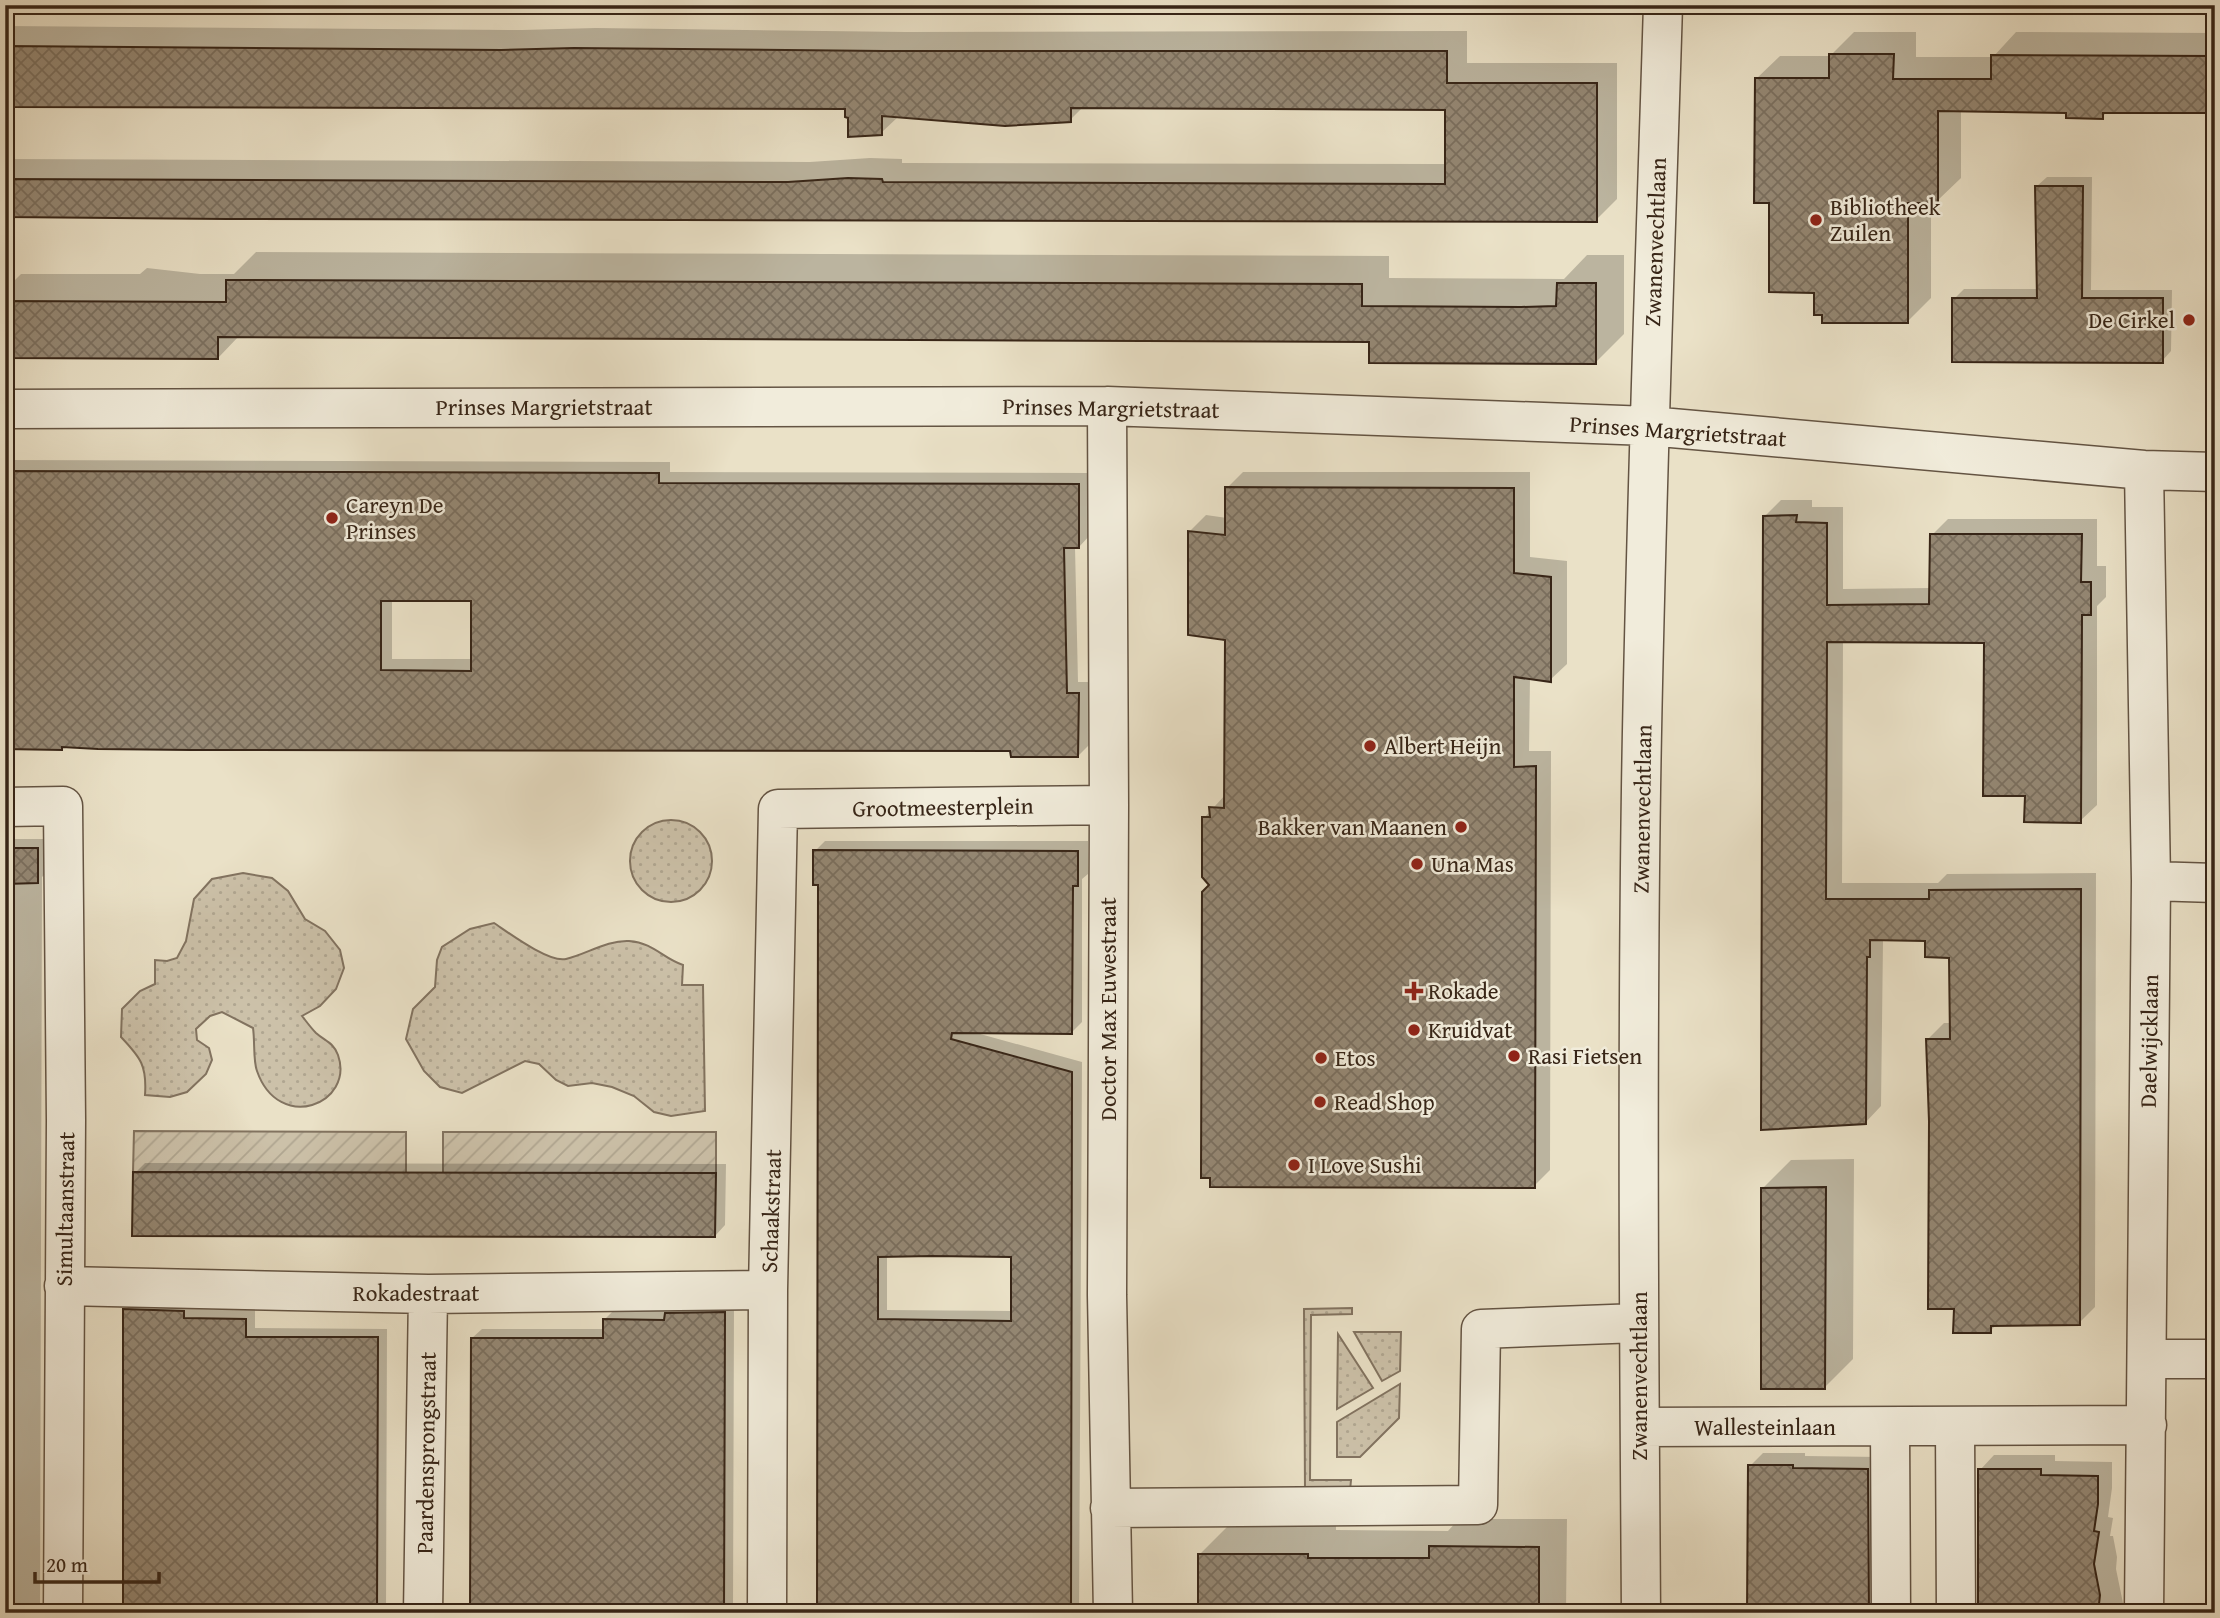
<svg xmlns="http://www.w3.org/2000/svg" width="2220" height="1618" font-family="'Gentium Book Plus',serif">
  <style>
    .grass { fill: url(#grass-dots); stroke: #827360; stroke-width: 2 }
    .garden { fill: url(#garden-furrows); stroke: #827360; stroke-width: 2 }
    .shadow { fill: #0003; fill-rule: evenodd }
    .building { fill: url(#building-cross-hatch); stroke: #372517; stroke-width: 2; fill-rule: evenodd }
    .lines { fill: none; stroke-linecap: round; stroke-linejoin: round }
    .street-casing { stroke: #645443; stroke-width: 41 }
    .street { stroke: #f1ecdb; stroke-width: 38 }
    .poi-dot { fill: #8f2418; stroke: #f1ecdb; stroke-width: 2.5 }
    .labels { text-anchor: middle; stroke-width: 5; stroke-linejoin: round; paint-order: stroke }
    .poi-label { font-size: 23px; fill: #372517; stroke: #f1ecdb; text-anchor: start }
    .street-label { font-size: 23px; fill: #372517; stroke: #f1ecdb }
  </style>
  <defs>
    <pattern id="grass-dots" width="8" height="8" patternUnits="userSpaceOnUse" patternTransform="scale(1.75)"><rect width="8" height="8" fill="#ccc1a9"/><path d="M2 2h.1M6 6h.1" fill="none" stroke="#b0a691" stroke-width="1.8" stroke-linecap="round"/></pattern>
    <pattern id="garden-furrows" width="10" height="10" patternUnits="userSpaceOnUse" patternTransform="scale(1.75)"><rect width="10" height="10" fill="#ccc1a9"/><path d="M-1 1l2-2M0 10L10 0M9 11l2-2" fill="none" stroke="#b0a691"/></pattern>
    <pattern id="building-cross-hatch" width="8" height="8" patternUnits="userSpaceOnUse" patternTransform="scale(1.75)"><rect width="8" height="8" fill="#948773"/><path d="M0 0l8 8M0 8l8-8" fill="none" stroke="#7a6e5d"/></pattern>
  </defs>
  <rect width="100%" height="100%" fill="#eae1c7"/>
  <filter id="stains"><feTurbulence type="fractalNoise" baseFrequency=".00286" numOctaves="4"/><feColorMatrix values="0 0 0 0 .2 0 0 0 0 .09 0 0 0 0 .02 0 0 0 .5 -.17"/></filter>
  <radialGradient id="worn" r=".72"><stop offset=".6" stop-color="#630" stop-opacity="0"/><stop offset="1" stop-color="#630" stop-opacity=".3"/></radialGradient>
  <path class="grass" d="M630 861a41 41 0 1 1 82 0a41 41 0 1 1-82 0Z
    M243 873 272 878 288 891 305 919 325 931 340 950 344 968 336 989 320 1006 302 1016C306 1021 311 1028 316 1033 325 1041 334 1043 338 1055 355 1104 279 1134 257 1071 253 1061 255 1041 253 1028L222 1012 210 1016 196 1029 197 1040 209 1048 212 1060 206 1074 187 1092 170 1097 145 1095C147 1066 141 1058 121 1037L122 1009 140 991 155 984V960L167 961 177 958 186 941 194 899 212 879Z
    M494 923C509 933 549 963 566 959 587 954 607 940 629 941 654 943 662 958 683 965L682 985H703L705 1111 671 1116 654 1112 634 1096 612 1087 592 1083 568 1086 556 1080 539 1064 525 1061 462 1093 440 1087 424 1071 406 1039 413 1009 435 987 437 960 442 947 470 929Z
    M1352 1308V1314L1311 1315 1310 1480H1351L1350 1491H1305L1304 1309Z
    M1354 1332H1401L1400 1371 1382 1381Z
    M1338 1334 1373 1388 1337 1409Z
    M1400 1384 1399 1418 1360 1457H1337V1422Z"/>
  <path class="garden" d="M134 1131 406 1132V1173L133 1172Z
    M443 1132H716V1173H443Z"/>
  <path class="shadow" d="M5 26 522 30 596 28 906 32 1467 31V63H1617V199L1596 220 5 216V159L810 162 870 158 902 159V163L1446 164V108L1083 107 1070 120 899 116 881 133 849 116 846 107 5 105Z
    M1854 32H1916V57H1993L2016 32 2215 33V111H2108L2102 117 2068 111 1961 110V178L1937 201H1931V298L1908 321 1816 291 1770 201 1756 79 1780 56H1830Z
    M2047 177H2092L2091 290H2172L2171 351 2162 361 1954 299 1964 289H2039L2037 186Z
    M256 252 1389 256V278L1564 279 1587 255H1624V334L1596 362 1371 340 239 336 218 358 5 357V290L21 274H140L147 268 200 274H234Z
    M5 460 670 462V472L1091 473V534L1079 547H1075L1078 682H1090V744L1078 756 1012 750 64 745 61 748H5ZM392 599 473 600V659H392Z
    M1243 472H1530V557L1567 561V664L1550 680 1530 677 1529 751H1551L1550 1170 1534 1186 1211 884 1204 818 1226 794V639L1190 531 1206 515 1227 518V488Z
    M1781 500H1812V507H1843V589L1931 588 1932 535 1948 519H2097V566H2106V597L2097 606V805L2080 821 2027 794 1985 641H1843L1842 883H1938L1947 874 2096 873 2095 1307 2079 1323 1997 1324 1990 1331 1956 1307 1930 1121 1928 1039 1944 1023H1952L1951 956 1926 939H1885L1883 941 1881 1106 1865 1123 1763 1128 1765 516Z
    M5 839H47V872L42 877 40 1613H5Z
    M825 841H1088V874L1082 879V1022L1072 1032H973L1082 1062 1079 1613H818L819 883 815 851ZM887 1255H1013V1311L887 1310Z
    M2215 1130V1300H2213Z
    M1854 1159 1853 1359 1825 1387 1763 1188 1791 1160Z
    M145 1163 726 1164 725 1225 715 1236 135 1173Z
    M135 1300 193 1302V1309L255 1310V1328L387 1329 386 1613H125V1310Z
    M676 1304H734L733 1613H471L472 1338 482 1329H605L604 1320 614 1310 669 1311Z
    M1763 1453H1805V1456L1880 1457 1887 1613H1749L1750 1466Z
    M1994 1455H2055V1461L2112 1462V1488L2108 1517 2113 1518 2110 1536H2113L2117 1557 2116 1569 2124 1608 2119 1613H1979L1980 1470Z
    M1459 1519H1567L1566 1613H1200V1554L1228 1526H1336V1530L1448 1531Z"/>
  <path class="building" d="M5 46 501 50 574 48 884 51H1447V83H1597V222L226 219 5 217V179L788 182 848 178 882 179 883 182 1445 184V110L1071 108V122L1005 126 882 116V135L848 137V118L845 117V109L5 107Z
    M1829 54H1894L1893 79H1991V55L2215 56V113H2103V119L2066 118V113L1938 111V203H1908V323H1822V315H1814V293L1769 292V203H1754L1755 78H1829Z
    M2035 186H2083L2082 298H2163V363L1952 362V298H2037Z
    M226 280 1362 284V306L1521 307 1556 306 1557 283H1596V364L1369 363V342L452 338 218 337V359L5 358V301L226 302Z
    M5 471 659 473V483L1079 484V548H1064L1067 693H1079L1078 757H1011L1010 751 191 750 98 749 62 747V750L5 749ZM381 601H471V671L381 670Z
    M1225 487 1514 488V573L1551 577V682L1514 677V767L1536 766 1535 1188 1210 1187V1178H1201L1202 892 1209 885 1202 877V817H1210L1209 807 1224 808 1225 640 1188 635V531L1225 535Z
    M1797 515 1796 522 1827 523V605L1929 604 1930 534H2082L2081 582H2091V615H2082L2081 823 2024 822 2025 796H1983L1984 643 1827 642 1826 899H1929V890L2081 889 2080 1325 1991 1326V1333H1953L1954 1309H1928L1929 1121 1926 1039H1950L1949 958 1925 957V941L1870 940V957H1867L1866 1124 1761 1130 1763 516Z
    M5 848H38V883L5 884Z
    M813 850 1078 851V886H1073L1072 1034 952 1033 951 1039 1072 1072 1071 1613H817L818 885H813ZM932 1256 1011 1257V1321L878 1319V1257Z
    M133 1172 716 1173 715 1237 132 1236Z
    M1826 1187 1825 1389H1761V1188Z
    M123 1309 184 1311V1318L246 1319V1337H378L377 1613H123Z
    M725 1312 724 1613H470L471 1338H603V1319L664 1320 665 1313Z
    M1748 1465H1793V1468L1868 1469 1869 1613H1747Z
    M1978 1469H2041V1475L2098 1476V1504L2094 1531 2099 1532 2094 1564 2100 1595 2098 1613H1978Z
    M1429 1546 1539 1547V1613H1198V1554H1308V1558H1429Z"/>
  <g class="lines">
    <defs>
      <path id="street" d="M1107 406 1109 805 1107 1295 1113 1613
        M5 409 1107 406 1649 426 2144 470 2215 472
        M5 807 63 806 66 1120 63 1613
        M2151 881 2215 883
        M64 1286 428 1294 768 1290
        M2147 1359H2215
        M1640 1427 2147 1425
        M1890 1427 1891 1613
        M1955 1427 1956 1613
        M1110 1508 1478 1505 1481 1329 1638 1323
        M423 1613 428 1294
        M767 1613 768 1290 778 809 1109 805
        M1641 1613C1639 1338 1637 1063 1641 789 1645 527 1655 266 1663 5
        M2144 1613 2151 881 2144 470"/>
    </defs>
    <use href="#street" class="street-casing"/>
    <use href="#street" class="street"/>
  </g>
  <g class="poi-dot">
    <circle cx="1816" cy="220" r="7"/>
    <circle cx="2189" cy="320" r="7"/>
    <circle cx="332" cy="518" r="7"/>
    <circle cx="1370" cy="746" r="7"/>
    <circle cx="1461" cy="827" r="7"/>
    <circle cx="1417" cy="864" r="7"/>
    <path d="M1410.5 980.5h7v7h7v7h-7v7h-7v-7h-7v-7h7z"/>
    <circle cx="1414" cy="1030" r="7"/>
    <circle cx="1514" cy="1056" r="7"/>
    <circle cx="1321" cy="1058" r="7"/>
    <circle cx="1320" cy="1102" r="7"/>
    <circle cx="1294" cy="1165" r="7"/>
  </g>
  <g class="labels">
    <g class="poi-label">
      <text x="1830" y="215">Bibliotheek<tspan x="1830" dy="26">Zuilen</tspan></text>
      <text x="2175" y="328" text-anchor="end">De Cirkel</text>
      <text x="346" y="513">Careyn De<tspan x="346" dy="26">Prinses</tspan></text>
      <text x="1384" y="754">Albert Heijn</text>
      <text x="1447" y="835" text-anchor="end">Bakker van Maanen</text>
      <text x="1431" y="872">Una Mas</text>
      <text x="1428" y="999">Rokade</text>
      <text x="1428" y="1038">Kruidvat</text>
      <text x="1528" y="1064">Rasi Fietsen</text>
      <text x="1335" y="1066">Etos</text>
      <text x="1334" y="1110">Read Shop</text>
      <text x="1308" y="1173">I Love Sushi</text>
    </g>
    <g class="street-label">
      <text transform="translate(1655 242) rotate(-88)" y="8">Zwanenvechtlaan</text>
      <text x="544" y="415">Prinses Margrietstraat</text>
      <text transform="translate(1111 408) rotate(1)" y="8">Prinses Margrietstraat</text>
      <text transform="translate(1678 431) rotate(4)" y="8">Prinses Margrietstraat</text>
      <text transform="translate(943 807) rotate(-1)" y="8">Grootmeesterplein</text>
      <text transform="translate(1642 809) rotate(-89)" y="8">Zwanenvechtlaan</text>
      <text transform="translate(1108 1009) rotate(-90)" y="8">Doctor Max Euwestraat</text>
      <text transform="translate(2149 1041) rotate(-89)" y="8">Daelwijcklaan</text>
      <text transform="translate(65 1209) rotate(-89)" y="8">Simultaanstraat</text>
      <text transform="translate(771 1211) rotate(-88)" y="8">Schaakstraat</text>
      <text x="416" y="1301">Rokadestraat</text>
      <text transform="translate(1639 1376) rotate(-90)" y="8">Zwanenvechtlaan</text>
      <text x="1765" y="1435">Wallesteinlaan</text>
      <text transform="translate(426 1453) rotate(-89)" y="8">Paardensprongstraat</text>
    </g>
  </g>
  <rect width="2220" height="1618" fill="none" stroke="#eae1c7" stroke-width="28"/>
  <rect x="7" y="7" width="2206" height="1604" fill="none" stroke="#372517" stroke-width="3.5"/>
  <rect x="14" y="14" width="2192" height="1590" fill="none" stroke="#372517" stroke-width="2"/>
  <path d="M35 1572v10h124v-10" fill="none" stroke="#372517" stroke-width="3.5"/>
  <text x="46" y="1572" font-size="21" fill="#372517" stroke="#f1ecdb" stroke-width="5" paint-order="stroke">20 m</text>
  <rect width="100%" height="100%" filter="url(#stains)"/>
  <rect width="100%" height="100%" fill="url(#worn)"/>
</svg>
